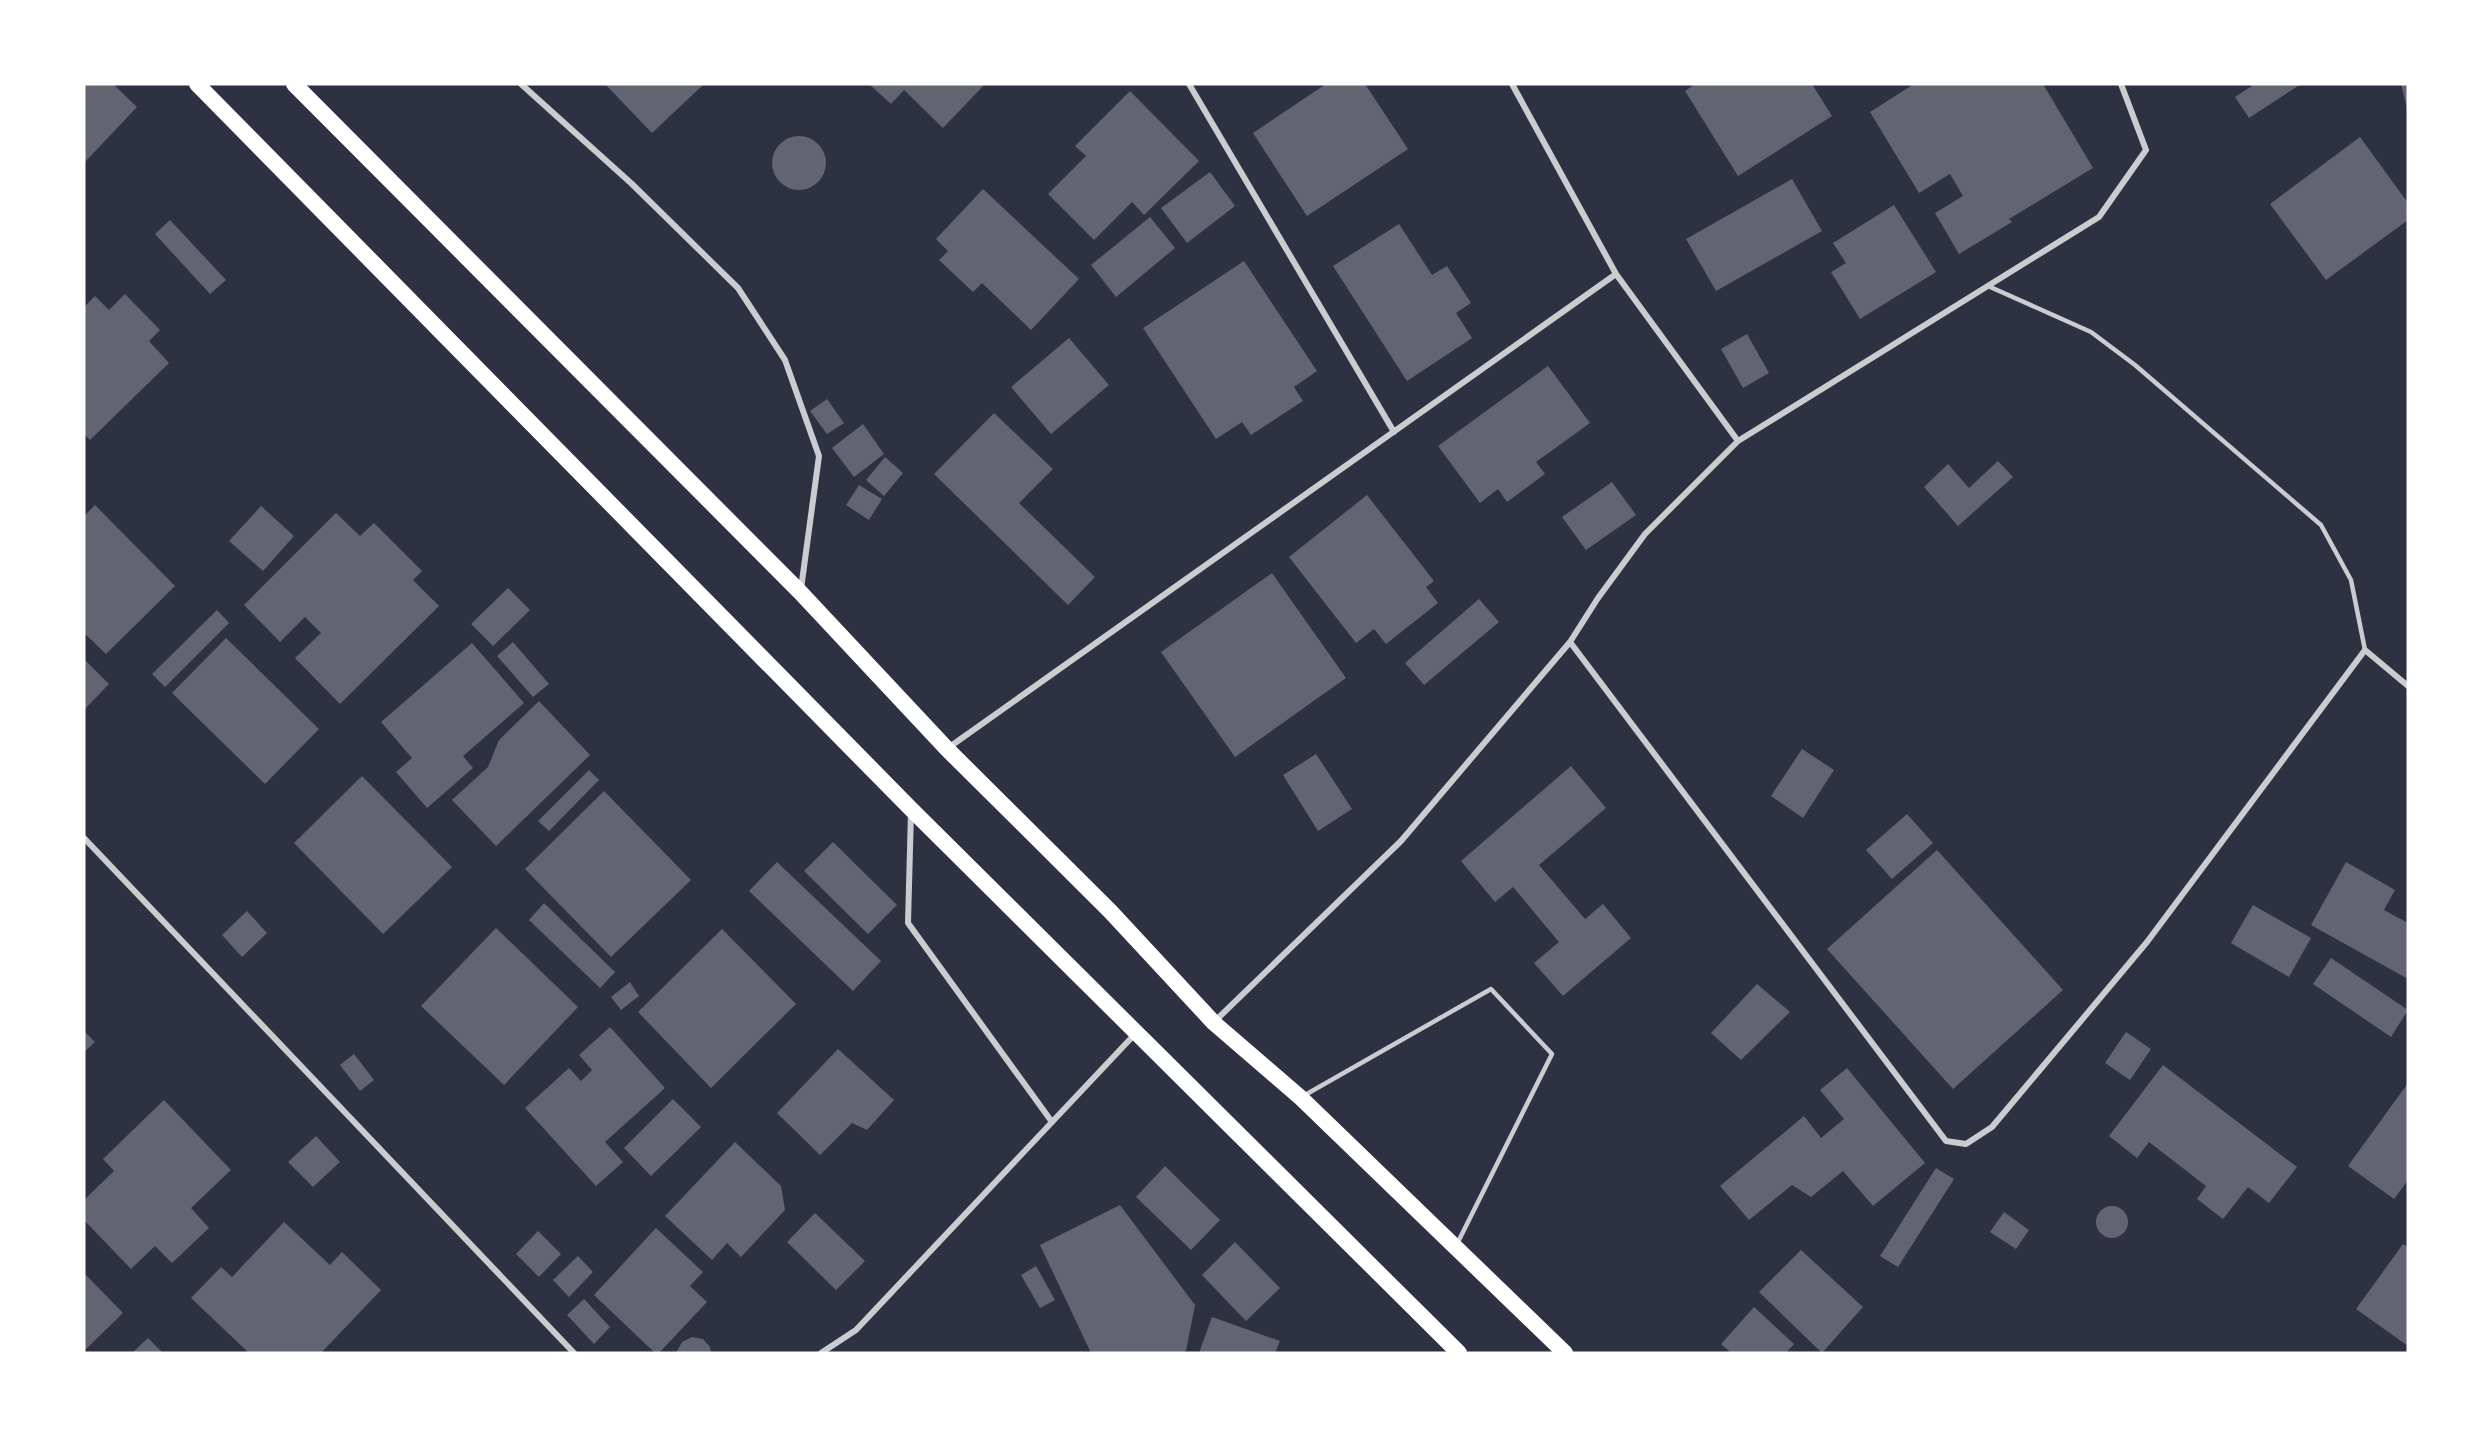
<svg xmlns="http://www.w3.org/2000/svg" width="2492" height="1437" font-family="'Fira Sans',sans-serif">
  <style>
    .building { fill: #626471 }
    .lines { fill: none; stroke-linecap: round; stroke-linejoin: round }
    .service { stroke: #caccd0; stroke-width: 4.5 }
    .minor { stroke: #caccd0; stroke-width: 6 }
    .trunk { stroke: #fff; stroke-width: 16 }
  </style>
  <rect width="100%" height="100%" fill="#2d3142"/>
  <path class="building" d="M84 84H113L137 107 84 163Z
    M605 84H704L652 133Z
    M869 84H985L943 128 904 90 891 104Z
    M1326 84H1365L1408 149 1307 216 1253 133Z
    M1695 84H1812L1832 116 1738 176 1685 91Z
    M1914 84H2043L2093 168 2009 219 2012 222 1959 254 1935 213 1963 196 1950 174 1919 193 1870 112Z
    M2251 84H2301L2249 118 2235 97 2252 86Z
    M2401 84H2408V107L2407 108Z
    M1130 91 1199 161 1144 215 1132 202 1094 240 1048 194 1086 156 1075 146Z
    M772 163a27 27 0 1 1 54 0a27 27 0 1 1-54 0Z
    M2360 137 2408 203V220L2326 280 2270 204Z
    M1210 172 1235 206 1187 243 1161 208Z
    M1792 179 1822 231 1716 291 1686 239Z
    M983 189 1079 279 1031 330 982 283 973 292 939 260 948 251 936 239Z
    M1894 205 1936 272 1860 319 1831 272 1846 263 1833 243Z
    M1150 217 1175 248 1116 297 1091 265Z
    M170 220 226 280 210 294 155 234Z
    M1399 224 1432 275 1447 266 1471 303 1456 313 1472 338 1407 381 1333 266Z
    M1244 261 1317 371 1294 387 1303 401 1251 435 1242 422 1216 439 1143 328Z
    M125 294 160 330 149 341 169 363 90 440 84 434V307L95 296 109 310Z
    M1747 334 1769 373 1743 388 1721 349Z
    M1069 338 1109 385 1051 434 1011 387Z
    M1548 366 1590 423 1536 462 1545 474 1507 502 1498 489 1480 503 1438 446Z
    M827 399 844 423 827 434 810 411Z
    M994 413 1053 469 1019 503 1095 577 1068 605 934 474Z
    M863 424 884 454 854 477 832 448Z
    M885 457 903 473 884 496 866 480Z
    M1998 461 2013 477 1958 526 1924 487 1948 464 1969 488Z
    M1612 482 1636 515 1586 550 1562 517Z
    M859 485 882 499 869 520 846 505Z
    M1367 495 1434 581 1426 587 1438 603 1386 644 1374 629 1356 643 1289 557Z
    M95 505 175 586 106 654 84 633V516Z
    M261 506 294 536 263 571 229 541Z
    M336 513 360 536 374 523 422 571 413 580 439 606 340 704 295 658 321 633 305 617 280 642 244 605Z
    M1272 573 1346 678 1235 757 1161 652Z
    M508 588 530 610 493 646 471 624Z
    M1479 599 1499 622 1424 685 1405 663Z
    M217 610 229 623 165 687 152 674Z
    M226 638 319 729 265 784 172 693Z
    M513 642 549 684 533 697 497 656Z
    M472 643 524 703 463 756 473 768 427 808 396 772 412 758 381 722Z
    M84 659 109 684 84 710Z
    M539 701 590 755 496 846 452 800 488 767 499 740Z
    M1802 749 1834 770 1803 818 1771 796Z
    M1316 754 1352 809 1318 831 1283 775Z
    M1571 766 1606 808 1539 865 1585 919 1603 904 1631 938 1563 996 1534 963 1559 942 1513 887 1495 902 1461 861Z
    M589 770 599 780 549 831 538 821Z
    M362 776 452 867 383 934 294 843Z
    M604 791 691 880 611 957 525 869Z
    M1907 814 1933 843 1892 879 1866 850Z
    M833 842 897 905 868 934 804 871Z
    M1937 850 2063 990 1953 1089 1827 949Z
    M777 862 881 961 853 991 749 891Z
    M2346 862 2395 890 2384 910 2408 923V979L2311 925Z
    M544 903 615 972 600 988 529 920Z
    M2253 905 2311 938 2289 977 2231 943Z
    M247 911 267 933 242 957 222 935Z
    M496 928 578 1007 504 1085 421 1006Z
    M722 929 796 1004 711 1088 638 1012Z
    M2331 958 2408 1010 2391 1037 2313 984Z
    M630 982 639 996 621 1010 611 997Z
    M1757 984 1790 1012 1741 1060 1711 1033Z
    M610 1027 665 1088 605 1142 623 1162 596 1186 525 1108 569 1068 581 1081 592 1070 579 1055Z
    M84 1031 95 1042 84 1052Z
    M2126 1032 2151 1049 2130 1080 2105 1063Z
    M838 1049 894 1100 867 1130 852 1123 820 1155 777 1113Z
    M354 1054 374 1080 360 1091 340 1065Z
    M2163 1065 2297 1167 2269 1203 2248 1187 2223 1219 2197 1199 2206 1186 2149 1142 2137 1158 2109 1136Z
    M1847 1068 1925 1163 1873 1206 1843 1171 1811 1197 1792 1185 1749 1220 1720 1186 1804 1116 1821 1138 1844 1119 1820 1090Z
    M2408 1083V1180L2394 1199 2348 1166Z
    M673 1099 701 1127 651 1176 624 1148Z
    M164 1100 231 1170 191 1208 209 1228 172 1263 155 1246 131 1269 84 1220V1200L114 1171 103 1159Z
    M316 1136 340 1162 313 1187 288 1162Z
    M735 1142 781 1186 785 1210 741 1257 727 1243 712 1260 665 1216Z
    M1165 1166 1220 1220 1191 1250 1136 1197Z
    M1936 1168 1954 1179 1898 1267 1880 1256Z
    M1120 1205 1195 1305 1186 1351 1181 1353H1091L1040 1245Z
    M2096 1222a16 16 0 1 1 32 0a16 16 0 1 1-32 0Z
    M2004 1212 2029 1230 2016 1249 1990 1232Z
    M815 1213 865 1261 836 1290 787 1242Z
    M284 1222 330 1265 342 1252 381 1290 321 1353H249L191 1298 221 1267 232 1277Z
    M656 1228 703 1272 690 1286 707 1302 659 1353H655L594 1295Z
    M538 1231 561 1254 539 1277 516 1254Z
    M1235 1242 1280 1288 1246 1321 1202 1275Z
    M2403 1244 2408 1247V1346L2356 1309Z
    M1801 1250 1863 1307 1822 1353 1759 1292Z
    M578 1256 593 1272 569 1297 553 1280Z
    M1036 1266 1055 1300 1040 1308 1021 1275Z
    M84 1273 123 1313 84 1351Z
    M584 1299 610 1327 594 1344 567 1315Z
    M1754 1307 1794 1344 1786 1353H1731L1721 1344Z
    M1212 1317 1280 1341 1275 1353H1199Z
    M692 1337 703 1339 710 1347 711 1353H676L682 1342Z
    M148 1338 163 1353H132Z"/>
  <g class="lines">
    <path class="service" d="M1988 286 2091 332 2135 365 2321 525 2351 580 2365 650
      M1305 1095 1491 989 1552 1054 1457 1244"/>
    <path class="minor" d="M521 84 632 184 738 288 785 360 819 456 801 589
      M1189 84 1394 432
      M1512 84 1616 274 1738 441
      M1570 642 1946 1141 1966 1144 1992 1127 2147 942 2365 650 2408 686
      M948 748 1616 274
      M911 812 908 923 1052 1122
      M84 838 574 1353
      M1214 1022 1401 841 1570 642 1598 598 1645 534 1738 441 2099 217 2146 150 2121 84
      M821 1353 856 1330 1135 1034"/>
    <path class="trunk" d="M197 84 911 809 1459 1353
      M294 84 800 592 947 749 1110 911 1214 1023 1301 1098 1565 1353"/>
  </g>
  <rect width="2492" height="1437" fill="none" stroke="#ffffff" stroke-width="171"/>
</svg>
